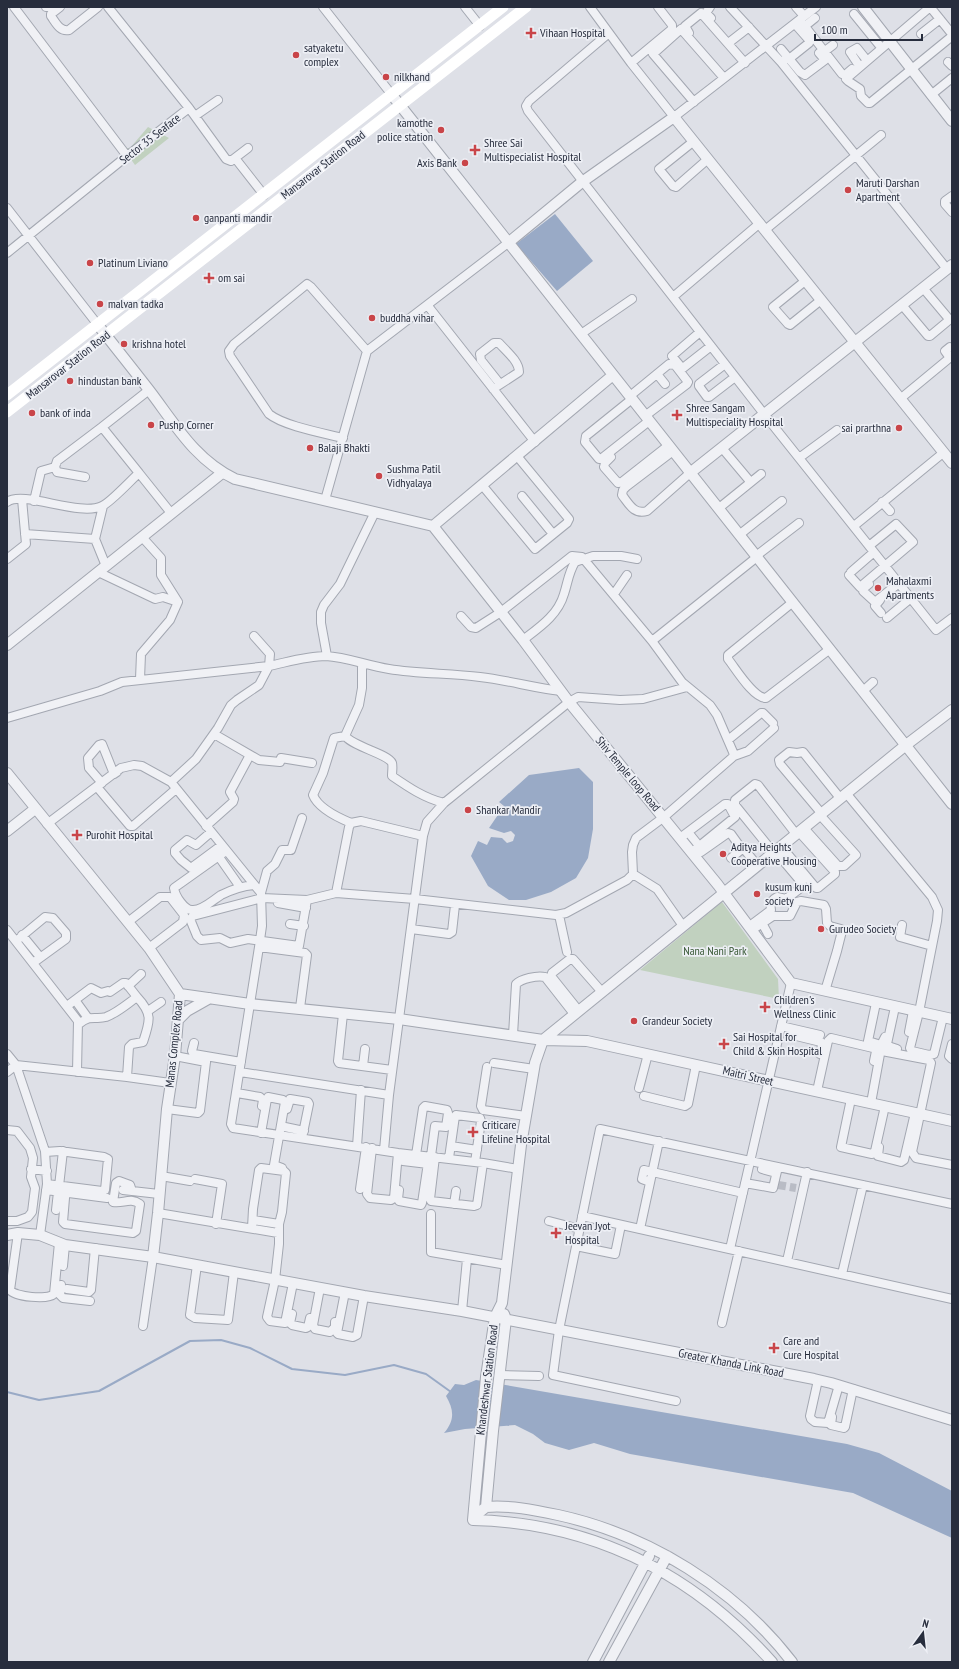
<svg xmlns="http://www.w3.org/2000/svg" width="959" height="1669" font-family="'PT Sans Narrow',sans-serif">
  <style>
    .green { fill: #c1d1bf }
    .water { fill: #99aac6 }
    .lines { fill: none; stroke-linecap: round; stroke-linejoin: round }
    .stream { stroke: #99aac6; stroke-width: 2 }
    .minor-tunnel { stroke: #b9bcc5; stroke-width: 8; stroke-dasharray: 8 4; stroke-linecap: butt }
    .minor-casing { stroke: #a3a7b1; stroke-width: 10 }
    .tertiary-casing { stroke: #a3a7b1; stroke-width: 12 }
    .minor { stroke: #f0f1f5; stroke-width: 8 }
    .tertiary { stroke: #f0f1f5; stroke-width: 10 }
    .secondary { stroke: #fff; stroke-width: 11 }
    .poi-dot { fill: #c94549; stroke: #edeff5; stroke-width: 1.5 }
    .labels { text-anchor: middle; stroke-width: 3.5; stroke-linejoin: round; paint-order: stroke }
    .poi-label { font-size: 12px; fill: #272d3d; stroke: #edeff5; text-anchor: start }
    .street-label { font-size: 12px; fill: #272d3d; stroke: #edeff5 }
    .park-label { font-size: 12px; fill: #385835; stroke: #edeff5 }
  </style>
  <rect width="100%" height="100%" fill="#dee0e7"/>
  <path class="green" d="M148 127 169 138 135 165 123 148H130Z
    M722 902 778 979 779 999 640 970Z"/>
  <path class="water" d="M555 214 593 261 557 291 516 244Z
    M579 768 593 782V829L588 858 576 878 551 892 526 900H509L488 886 471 856 478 841 487 845 491 837 502 838 507 843 513 841 515 835 511 831 504 833 489 828 504 806 499 802 529 775Z
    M476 1380 847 1444 879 1453 952 1491V1538L853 1493 630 1454 594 1443 569 1450 545 1443 533 1434 515 1425 465 1429 444 1433C455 1420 454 1410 446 1396L455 1384 464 1385Z"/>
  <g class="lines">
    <path class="stream" d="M7 1392 39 1400 99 1391 190 1341 221 1340 250 1348 292 1369 345 1375 394 1365 426 1374 451 1392"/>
    <path class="minor-tunnel" d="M778 1185 796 1188"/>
    <defs>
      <path id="minor" d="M14 7 127 156
        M46 7H51
        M60 7 51 14V16C56 23 60 32 69 30L98 7
        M108 7 189 108 226 159 231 161 248 148
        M323 7 392 95
        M465 7 480 26
        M590 7 631 63 674 117 816 7
        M710 7 706 13 711 18
        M730 7 781 62 947 269
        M796 7 804 16
        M929 8H931L952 34 951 37 870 103H868L861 96 860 89 848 81 846 79Z
        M854 14 880 46
        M800 20 842 74 845 75 852 69
        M805 26 815 18
        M609 33 529 101 526 106 528 111 764 414 936 630 952 618
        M689 33 685 26 701 13 702 14 745 63
        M921 34 940 19
        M731 41 749 27
        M781 49 800 72 805 75 825 60 819 53
        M825 51 833 45
        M785 59H789L809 43 810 41 795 24
        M948 62 952 66
        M631 63 672 29V25L658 7
        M858 64 850 52 857 48 865 58
        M931 95 952 78
        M694 102 653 54 681 29 724 78
        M195 116 218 100
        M694 141 659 169 673 186 676 187 708 159
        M235 158 264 195
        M952 196 945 201V204L952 212
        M7 208 98 325
        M765 230 881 135
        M7 253 127 156 189 108
        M805 281 773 307 788 324 790 325 821 300
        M673 297 760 223
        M902 305 928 336H930L948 321 949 319 923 288
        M428 306 535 442
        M700 332 672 356 682 368H683L711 346
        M581 334 632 299
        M950 358 945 351 950 347 952 348
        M725 364 699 384V386L707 397H709L735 377
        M657 374 665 384
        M493 389 519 372C519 361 506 351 499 343H494L480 354 481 360 500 384
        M630 396 669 364 675 365 688 382 687 384 645 416
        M632 399 586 436 585 442 599 459H601L649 421
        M900 399 952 356
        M343 438C323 433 284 426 269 414L230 356 229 351 234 344 307 284 311 287 367 351
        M722 448 748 479
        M673 451 627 486 623 490 622 495C629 504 634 515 647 511L690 473
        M611 457 605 463 604 467 618 483 622 482 669 445
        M799 458 837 430
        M139 473 171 513
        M85 477 57 472 55 467 57 461 102 427
        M482 485 535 549 567 523 569 519 517 456
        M522 496 553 534
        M325 500 367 351 508 243
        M34 501 41 471 55 467
        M7 502C24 490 79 517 102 506 110 503 131 480 139 473L102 427 149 390
        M882 502 890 511
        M719 508 761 474
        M854 526 943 453
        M25 534 95 539 106 566
        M739 535 782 501
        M95 539 103 506
        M756 556 799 523
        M7 559 26 544 22 499
        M98 572 155 599 163 597 178 602
        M851 572 874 552
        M849 575 860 587 913 542 896 524 869 546
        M869 584 863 589V591L875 602 899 583
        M614 594 627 575
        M880 600 875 606 881 613
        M793 602 728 655V659C736 669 753 698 766 698L830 649
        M887 618 911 598
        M523 640C540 627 558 615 564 594 568 582 568 574 575 562L593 556H621L637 559
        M652 641 757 557
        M327 656 321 623V612L324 605 340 584 375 512
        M362 664V688L359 705 345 736C354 747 388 754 392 763 393 766 392 772 392 776 408 787 424 798 444 803
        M140 679 141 654 170 620 178 602 161 575V558L142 537
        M863 691 873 682
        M7 718 100 691 122 682 269 666 270 654 254 636
        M214 734 259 760 280 762 281 758 312 763
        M345 736 334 738 323 773 313 795C318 808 339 818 351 823
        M728 740 761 713H763L773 723
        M734 756 748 751 774 728
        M171 782 196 759 218 728 231 705 237 700 259 685 269 666C288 662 307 656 326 656 347 657 368 666 389 669 419 674 449 673 480 677 507 680 534 688 561 691
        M102 783 89 768 88 758 99 745 102 744 114 774 117 772
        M97 787 130 826H133L176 789
        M846 793 932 897 938 910 937 921 919 1012 910 1048 912 1051 929 1055 934 1054 943 1017
        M822 814 780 764 779 760 789 752 797 753 803 752 840 798
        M47 824 121 768 134 765 142 766 171 782 261 893 262 926 259 947 231 1124 233 1128 398 1153 483 1163 518 1169
        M206 826 233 802 234 799 230 792 250 755
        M804 828 838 866H844L856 855 820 815
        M211 832 196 845 187 840 175 850V853L181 860 191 868 222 845
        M688 832 700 847
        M680 838 725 804H728L735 817 692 852
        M781 846 816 888H818L835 874V872L799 832
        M744 849 757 865
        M226 851 174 888C175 896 185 911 193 910 203 910 213 900 221 895 231 890 242 886 254 885
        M701 852 728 833 731 834 741 848V850L731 858
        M773 852 735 805V800L755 784 758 785 796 834
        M219 857 240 887
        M633 874 657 889 683 926
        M261 893 267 871 275 864 282 850H291L302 818
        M336 893 349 827 351 823 361 821 423 836
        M307 900 299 946 248 939 230 943 220 938 201 940 197 936 190 919 193 916 262 898 307 900 336 893 415 899 556 915 566 913 627 880 633 874 632 852 633 845 636 838 664 817 734 756 733 752 717 715 710 705 682 682 652 641 582 557 572 556 501 612 476 628 471 627 461 616
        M278 903 306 908
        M559 915 567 952
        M128 922 160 897H170L184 915 183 922 149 948
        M762 923 768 934
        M290 924 304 926
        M751 925 771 910C770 904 771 900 777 897L786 899 802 887V883L775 851
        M902 925 900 937 932 946
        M411 929 449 934 452 932 455 905
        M7 930 78 1021 77 1072
        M752 930 773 916H790L797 902 801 901 824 905 826 909 827 923 830 926 841 929 842 931 837 951 825 991
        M22 935 40 957
        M16 941 45 917 53 918 66 933V939L33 963
        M259 947 305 953 307 955 300 1008
        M128 986 141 974
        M75 1000 88 1018
        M876 1003 868 1041 881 1045 885 1037
        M67 1006 91 988 101 993 108 991 110 992 123 983H126L137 997
        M895 1007 887 1044 888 1046 897 1049
        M148 1011 161 1002
        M579 1011 551 976 552 973 570 959H573L602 992
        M343 1014 338 1061 339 1063 392 1070
        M79 1024C91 1014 95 1020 106 1017 117 1013 127 1004 137 997 153 1014 150 1021 143 1042L132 1044 129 1047 127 1077
        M781 1026 820 1035
        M909 1032 913 1011
        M513 1035 516 984C521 979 537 975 545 977L574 1014
        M792 1035 821 1042 822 1045 820 1054
        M194 1043 192 1051 194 1054 241 1062
        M952 1044 949 1056 952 1059
        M7 1054 16 1065 45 1151 47 1184 40 1235
        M494 1063 534 1069
        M363 1066 365 1049
        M487 1067 481 1106 483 1110 526 1116
        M7 1072 16 1065 127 1077 170 1083
        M240 1072 389 1095
        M639 1088 648 1054
        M817 1091 828 1041 831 1038 873 1048 876 1051 874 1061
        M237 1093 260 1097 263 1100 262 1106
        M644 1096 685 1106 688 1104 696 1065
        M851 1099 841 1147 872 1154 875 1151 885 1106
        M871 1103 880 1054 882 1051 929 1060 931 1063 912 1152 916 1158 952 1165
        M167 1109 198 1113 200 1111 206 1062 175 1056
        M287 1109 290 1099 308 1102 309 1104 302 1138
        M285 1127 304 1131
        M7 1130 17 1131 30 1148 33 1158 31 1177 35 1188 32 1212 28 1217 17 1221H7
        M261 1133 267 1099 268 1097 283 1100 285 1102 274 1165 282 1168
        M357 1146 361 1090
        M451 1146 477 1150
        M879 1147 878 1156 901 1162 904 1160 915 1113
        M372 1148 367 1194 370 1198 391 1200 394 1198 398 1153
        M384 1150 389 1095 423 836 427 822 444 803 569 702 578 697 620 700 643 699 687 687
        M45 1152 60 1151 104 1157 108 1159 105 1190 102 1191 47 1184
        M416 1155 423 1108 425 1106 447 1110 448 1113 446 1127 435 1126 431 1156
        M435 1157 430 1199 431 1201 474 1206 477 1205 483 1163
        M449 1158 455 1116 456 1115 480 1118 481 1121 475 1162
        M403 1161 428 1164
        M31 1169 47 1171
        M762 1169 776 1173
        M161 1176 190 1181
        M195 1179 222 1184 216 1224
        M650 1182 642 1179 644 1170 743 1193
        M745 1183 773 1188 778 1167
        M59 1186 63 1151
        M360 1189 366 1147
        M46 1190 107 1198
        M123 1190 159 1194
        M399 1190 398 1199 399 1201 421 1205 422 1203 429 1156
        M65 1198 63 1222 65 1224 133 1233 136 1231 140 1204C130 1197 123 1204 113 1202L116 1183 119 1181 130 1185 132 1191
        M454 1204 456 1191
        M56 1210 58 1192
        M158 1213 278 1233
        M431 1214V1252L507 1265
        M582 1216 952 1299
        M253 1220 279 1224
        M549 1221 580 1229
        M252 1228 253 1209 259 1170 261 1168 284 1171 286 1173 282 1212 279 1224V1244L275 1280 267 1317 270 1321 285 1323 293 1283
        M640 1229 659 1141
        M18 1233 10 1290C15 1297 48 1300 54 1294L59 1243
        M576 1246 615 1254 621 1225
        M730 1249 791 983
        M787 1261 807 1172
        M197 1265 190 1315 195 1318 228 1320 234 1272
        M63 1266 65 1245
        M842 1274 863 1185
        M61 1285 60 1295 63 1298 90 1301
        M320 1288 313 1325 315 1329 330 1332 335 1327V1322
        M67 1289 89 1292 91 1290 95 1248
        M345 1292 337 1333 338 1334 353 1337 357 1335 364 1296
        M462 1311 467 1259
        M292 1314 290 1323 292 1325 306 1328 308 1327 310 1318
        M722 1323 739 1251
        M143 1326 153 1257
        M499 1375 539 1376
        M818 1380 810 1416 811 1419 815 1422 828 1423 839 1385
        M676 1401 553 1375 559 1330 600 1129 952 1204
        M832 1417 831 1425 844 1428 845 1427 853 1389"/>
      <path id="tertiary" d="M863 7 952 121
        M392 95 952 804
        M508 243 582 182 674 117 952 463
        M98 325C115 347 132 368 149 390 175 424 195 460 235 479L433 526 523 640 569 702 718 885 791 983 952 1019
        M690 473 952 265
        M433 526 613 375
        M7 645 222 473
        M7 773 149 948 180 994 175 1056 167 1109 158 1213 153 1257
        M7 831 35 809
        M180 994 250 1004 399 1019 543 1040 587 1041 952 1121
        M178 1020 187 1011 210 998
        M7 1235 18 1233 40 1235 65 1245 153 1257 364 1296 462 1311 814 1379 831 1383 952 1420
        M486 1507C510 1505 534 1510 558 1515 649 1535 735 1588 792 1662
        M481 1511 486 1507 493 1431 506 1319 504 1314
        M473 1520 486 1377 495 1317 502 1303 521 1145 535 1063 543 1040 906 745 952 710
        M473 1520C594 1523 692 1573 772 1662
        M593 1662 649 1556
        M609 1662 667 1556"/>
    </defs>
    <use href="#minor" class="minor-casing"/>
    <use href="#tertiary" class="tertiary-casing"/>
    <use href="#minor" class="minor"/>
    <use href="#tertiary" class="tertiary"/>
    <path class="secondary" d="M7 395 503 7
      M7 412 526 7"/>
  </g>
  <g class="poi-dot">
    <path d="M529 27h4v4h4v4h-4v4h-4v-4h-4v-4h4z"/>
    <circle cx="296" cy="55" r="4"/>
    <circle cx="386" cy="77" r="4"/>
    <circle cx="441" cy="130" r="4"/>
    <path d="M473 144h4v4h4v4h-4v4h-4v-4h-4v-4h4z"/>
    <circle cx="465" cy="163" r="4"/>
    <circle cx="848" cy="190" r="4"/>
    <circle cx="196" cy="218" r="4"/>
    <circle cx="90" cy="263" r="4"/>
    <path d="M207 272h4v4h4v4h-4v4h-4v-4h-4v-4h4z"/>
    <circle cx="100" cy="304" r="4"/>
    <circle cx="372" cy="318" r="4"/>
    <circle cx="124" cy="344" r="4"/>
    <circle cx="70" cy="381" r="4"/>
    <circle cx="32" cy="413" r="4"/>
    <path d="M675 409h4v4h4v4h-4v4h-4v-4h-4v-4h4z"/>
    <circle cx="151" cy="425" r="4"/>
    <circle cx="899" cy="428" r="4"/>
    <circle cx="310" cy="448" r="4"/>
    <circle cx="379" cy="476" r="4"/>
    <circle cx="878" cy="588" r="4"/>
    <circle cx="468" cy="810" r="4"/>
    <path d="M75 829h4v4h4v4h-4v4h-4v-4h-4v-4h4z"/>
    <circle cx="723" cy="854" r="4"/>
    <circle cx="757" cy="894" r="4"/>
    <circle cx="821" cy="929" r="4"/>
    <path d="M763 1001h4v4h4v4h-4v4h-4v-4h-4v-4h4z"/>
    <circle cx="634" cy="1021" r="4"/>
    <path d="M722 1038h4v4h4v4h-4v4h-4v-4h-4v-4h4z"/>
    <path d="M471 1126h4v4h4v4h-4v4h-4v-4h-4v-4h4z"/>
    <path d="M554 1227h4v4h4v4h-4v4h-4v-4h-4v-4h4z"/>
    <path d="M772 1342h4v4h4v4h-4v4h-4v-4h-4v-4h4z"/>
  </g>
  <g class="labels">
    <g class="poi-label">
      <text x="540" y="37">Vihaan Hospital</text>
      <text x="304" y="52">satyaketu<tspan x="304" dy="14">complex</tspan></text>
      <text x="394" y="81">nilkhand</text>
      <text x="433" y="127" text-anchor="end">kamothe<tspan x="433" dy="14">police station</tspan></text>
      <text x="484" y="147">Shree Sai<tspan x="484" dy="14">Multispecialist Hospital</tspan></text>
      <text x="457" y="167" text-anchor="end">Axis Bank</text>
      <text x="856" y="187">Maruti Darshan<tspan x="856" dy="14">Apartment</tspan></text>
      <text x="204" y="222">ganpanti mandir</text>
      <text x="98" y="267">Platinum Liviano</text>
      <text x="218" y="282">om sai</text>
      <text x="108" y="308">malvan tadka</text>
      <text x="380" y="322">buddha vihar</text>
      <text x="132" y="348">krishna hotel</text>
      <text x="78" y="385">hindustan bank</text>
      <text x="686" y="412">Shree Sangam<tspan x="686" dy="14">Multispeciality Hospital</tspan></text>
      <text x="40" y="417">bank of inda</text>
      <text x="159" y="429">Pushp Corner</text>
      <text x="891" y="432" text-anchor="end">sai prarthna</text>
      <text x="318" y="452">Balaji Bhakti</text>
      <text x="387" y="473">Sushma Patil<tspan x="387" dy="14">Vidhyalaya</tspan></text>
      <text x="886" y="585">Mahalaxmi<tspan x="886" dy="14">Apartments</tspan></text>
      <text x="476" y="814">Shankar Mandir</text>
      <text x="86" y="839">Purohit Hospital</text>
      <text x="731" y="851">Aditya Heights<tspan x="731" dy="14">Cooperative Housing</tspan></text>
      <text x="765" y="891">kusum kunj<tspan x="765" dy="14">society</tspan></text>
      <text x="829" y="933">Gurudeo Society</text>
      <text x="774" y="1004">Children's<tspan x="774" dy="14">Wellness Clinic</tspan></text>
      <text x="642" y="1025">Grandeur Society</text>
      <text x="733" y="1041">Sai Hospital for<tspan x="733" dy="14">Child &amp; Skin Hospital</tspan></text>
      <text x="482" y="1129">Criticare<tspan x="482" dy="14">Lifeline Hospital</tspan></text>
      <text x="565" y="1230">Jeevan Jyot<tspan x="565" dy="14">Hospital</tspan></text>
      <text x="783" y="1345">Care and<tspan x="783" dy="14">Cure Hospital</tspan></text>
    </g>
    <g class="street-label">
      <text transform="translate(150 139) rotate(-38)" y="4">Sector 35 Seaface</text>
      <text transform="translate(323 165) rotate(-38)" y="4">Mansarovar Station Road</text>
      <text transform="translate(68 365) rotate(-38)" y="4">Mansarovar Station Road</text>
      <text transform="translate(628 774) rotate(50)" y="4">Shiv Temple loop Road</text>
      <text transform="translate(174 1044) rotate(-84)" y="4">Manas Complex Road</text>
      <text transform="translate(748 1076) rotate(13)" y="4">Maitri Street</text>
      <text transform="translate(731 1363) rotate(11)" y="4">Greater Khanda Link Road</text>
      <text transform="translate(487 1380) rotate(-83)" y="4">Khandeshwar Station Road</text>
    </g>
    <g class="park-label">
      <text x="715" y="955">Nana Nani Park</text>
    </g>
  </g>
  <rect width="959" height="1669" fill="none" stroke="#272d3d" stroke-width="16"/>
  <g transform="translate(923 1633) rotate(15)" stroke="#edeff5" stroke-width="3" paint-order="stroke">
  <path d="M0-3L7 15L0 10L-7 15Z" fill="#272d3d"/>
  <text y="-6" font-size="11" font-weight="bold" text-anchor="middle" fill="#272d3d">N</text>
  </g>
  <path d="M815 34v6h107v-6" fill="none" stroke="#272d3d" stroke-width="2"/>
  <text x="821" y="34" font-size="12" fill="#272d3d" stroke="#edeff5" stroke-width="3" paint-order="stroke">100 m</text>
</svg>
